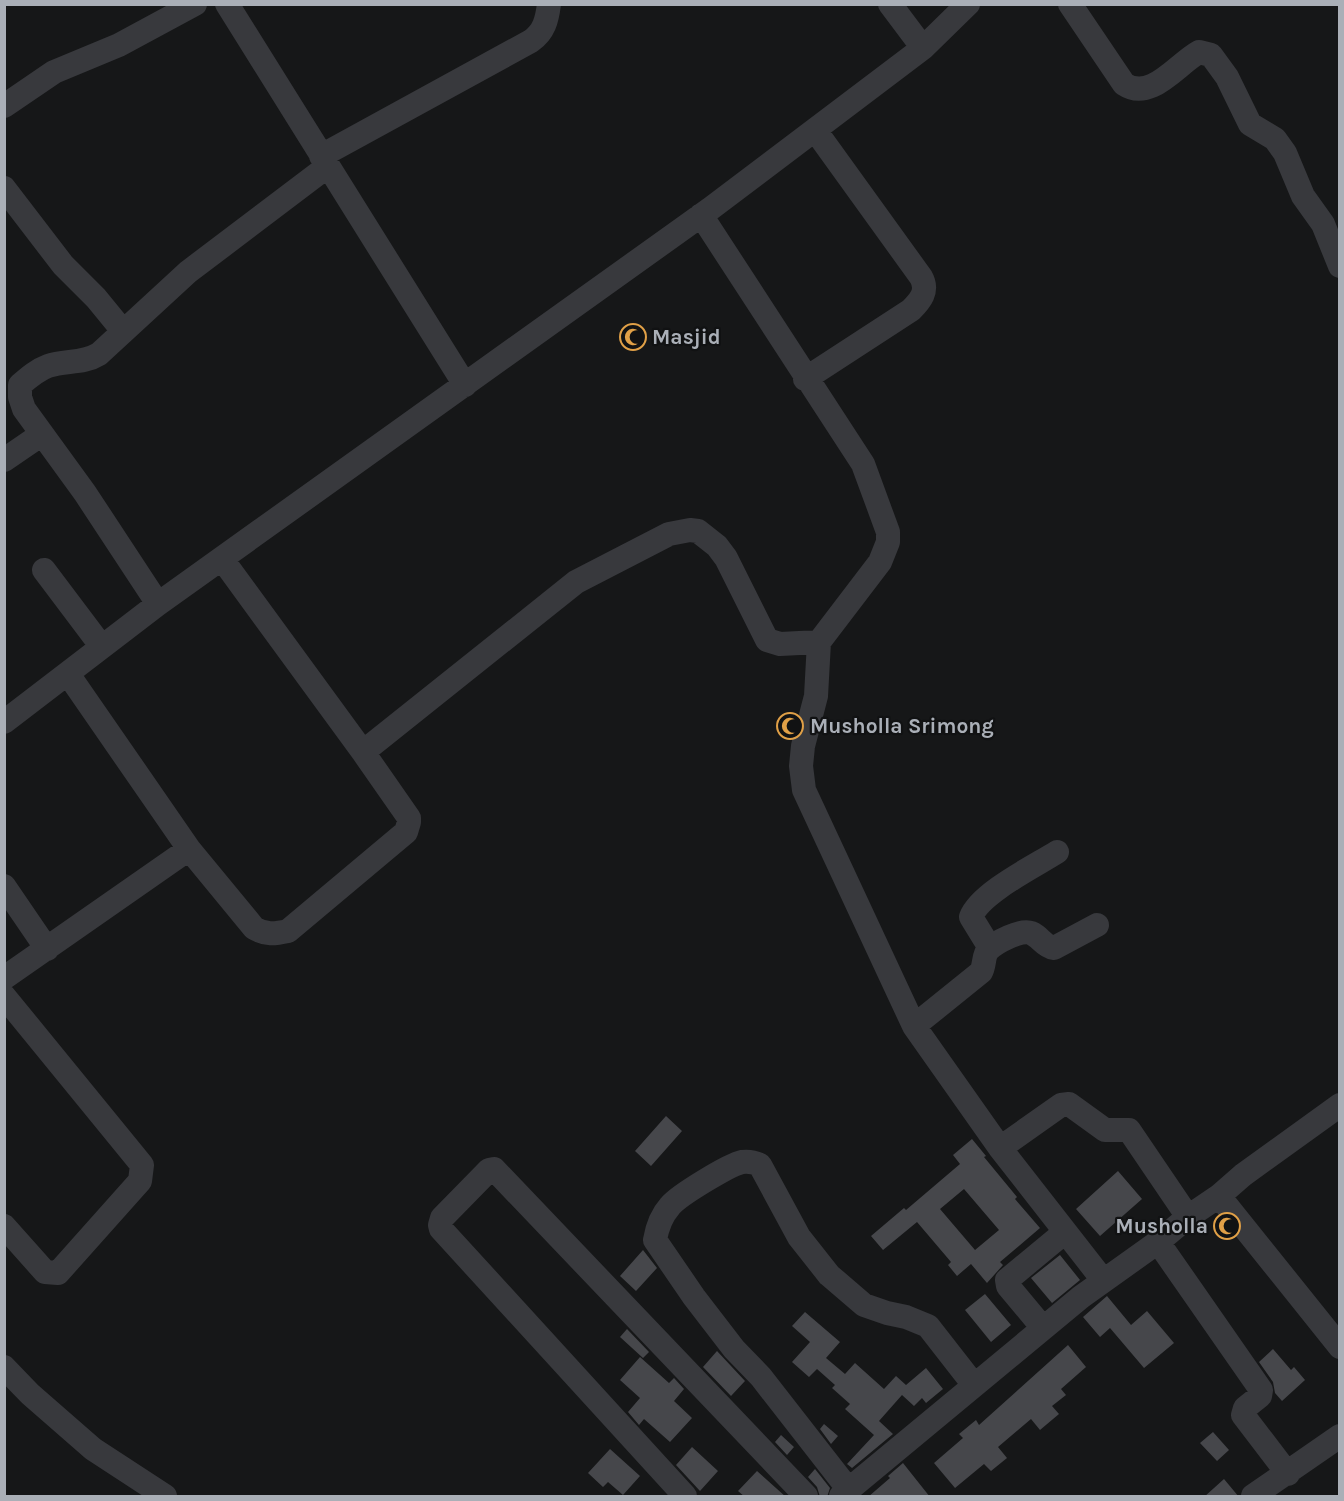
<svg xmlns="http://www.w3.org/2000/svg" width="1344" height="1501" font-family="Karla,sans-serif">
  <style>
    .building { fill: #46474b; fill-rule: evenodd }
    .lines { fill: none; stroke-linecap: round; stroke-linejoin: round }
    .minor { stroke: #38393d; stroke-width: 24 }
    .labels { text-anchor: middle; stroke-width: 4.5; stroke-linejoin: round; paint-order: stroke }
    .poi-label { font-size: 21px; font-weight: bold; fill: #aaafb7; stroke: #111213; text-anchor: start }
  </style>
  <rect width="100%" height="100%" fill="#161718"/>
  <path class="building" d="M666 1116 682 1131 651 1166 635 1151Z
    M972 1139 986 1156 984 1157 1017 1197 1015 1199 1040 1228 1000 1262 1003 1265 987 1283 971 1264 957 1276 948 1265 951 1262 917 1222 883 1250 871 1236 904 1208 906 1210 960 1164 953 1155ZM964 1189 999 1230 975 1250 940 1209Z
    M1118 1171 1142 1199 1100 1236 1076 1209Z
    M643 1250 657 1268 636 1291 620 1276Z
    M1060 1255 1080 1280 1052 1303 1031 1278Z
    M985 1294 1011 1325 991 1342 965 1310Z
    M1107 1296 1131 1325 1147 1311 1174 1343 1144 1368 1110 1328 1100 1337 1083 1317Z
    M805 1312 840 1342 826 1358 845 1374 855 1363 884 1389 896 1376 906 1385 926 1368 943 1389 926 1403 922 1398 914 1406 902 1395 879 1421 893 1434 852 1468 847 1464 874 1435 845 1409 850 1404 832 1388 835 1385 817 1369 809 1377 792 1362 810 1342 792 1326Z
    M627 1329 649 1352 643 1358 620 1337Z
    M1068 1345 1086 1367 1061 1389 1066 1395 1052 1406 1059 1414 1040 1430 1031 1419 998 1447 1007 1458 991 1471 984 1464 955 1488 934 1463 963 1438 959 1434 976 1420 979 1425Z
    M1273 1349 1291 1370 1294 1367 1305 1380 1282 1401 1275 1393 1273 1382 1259 1362Z
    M717 1351 745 1381 731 1396 703 1367Z
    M640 1357 669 1383 674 1378 684 1389 674 1401 692 1418 670 1442 644 1419 639 1425 628 1412 640 1398 620 1380Z
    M824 1424 838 1436 831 1444 820 1429Z
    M1213 1432 1229 1450 1217 1461 1200 1443Z
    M781 1435 794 1447 787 1455 775 1442Z
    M692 1447 718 1471 700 1491 676 1465Z
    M610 1449 640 1476 623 1495 608 1482 603 1487 588 1473Z
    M903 1463 930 1497H868L890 1478 888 1476Z
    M815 1469 830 1488 827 1497H820L817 1487 808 1477Z
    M757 1471 786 1497H745L738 1491Z
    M1224 1479 1239 1497H1204Z"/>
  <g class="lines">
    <path class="minor" d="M227 4 465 385
      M890 4 923 48
      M1070 4 1124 84C1151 102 1177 64 1199 52L1211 55 1227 77 1250 124 1275 139 1285 153 1303 196 1323 224 1340 266
      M4 106 54 72 119 45 195 4
      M321 156 531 41C544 32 547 20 549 4
      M4 188 63 265 96 298 123 331
      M701 215 863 464 888 532V542L880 562 819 642 816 696 803 746 801 766 804 790 914 1026 1000 1148 1103 1280
      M805 379 911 310C920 301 929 291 921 277L815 130
      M4 460 42 434
      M222 559 363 752
      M44 570 102 647
      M158 604 85 493 24 409 20 397V385C28 378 37 370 48 366 65 360 83 364 99 354L188 272 328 166
      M68 674 189 849 254 928C266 935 274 934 288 931L406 832 409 822V818L363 752 576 582 669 534 690 530 698 531 717 546 726 558 767 640 780 644 819 642
      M4 722 158 604 710 209 923 48 968 4
      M4 886 47 949
      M990 948 971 917C980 893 1035 866 1057 852
      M4 978 189 849
      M4 996 142 1165 140 1181 58 1273 45 1272 4 1226
      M914 1026 981 972C985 965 983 956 988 950 996 942 1021 929 1031 933 1041 937 1043 946 1054 948L1097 925
      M1000 1148 1061 1105 1069 1104 1105 1130H1129L1188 1217
      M1219 1196 1340 1347
      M1158 1242 1261 1390 1260 1396 1245 1408 1243 1415 1288 1474
      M1043 1328 1008 1286 1007 1280 1065 1232
      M4 1367 30 1394 93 1449 165 1496
      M849 1490 761 1377 734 1349 694 1297 655 1240C657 1228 662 1215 670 1206 679 1195 729 1165 742 1162 749 1161 754 1162 760 1165L799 1237 829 1275 864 1305 887 1313 906 1317 928 1326 974 1385
      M685 1496 441 1229 440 1225 442 1218 489 1170 494 1169 806 1496
      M841 1496 1081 1297 1158 1242 1188 1217 1219 1196 1243 1175 1340 1105
      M1253 1496 1340 1436"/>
  </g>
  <defs>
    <symbol id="mosque-ring" viewBox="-11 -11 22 22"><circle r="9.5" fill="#111213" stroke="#e0a047" stroke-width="1.5"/><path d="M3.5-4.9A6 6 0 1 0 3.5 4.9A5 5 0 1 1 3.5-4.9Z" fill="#e0a047"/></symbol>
  </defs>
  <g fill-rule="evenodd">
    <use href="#mosque-ring" x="618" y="322" width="30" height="30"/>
    <use href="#mosque-ring" x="775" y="711" width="30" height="30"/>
    <use href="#mosque-ring" x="1212" y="1211" width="30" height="30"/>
  </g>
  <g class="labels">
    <g class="poi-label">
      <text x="652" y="344">Masjid</text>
      <text x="810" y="733">Musholla Srimong</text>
      <text x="1208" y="1233" text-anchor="end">Musholla</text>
    </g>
  </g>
  <rect width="1344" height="1501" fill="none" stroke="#aaafb7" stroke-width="12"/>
</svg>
